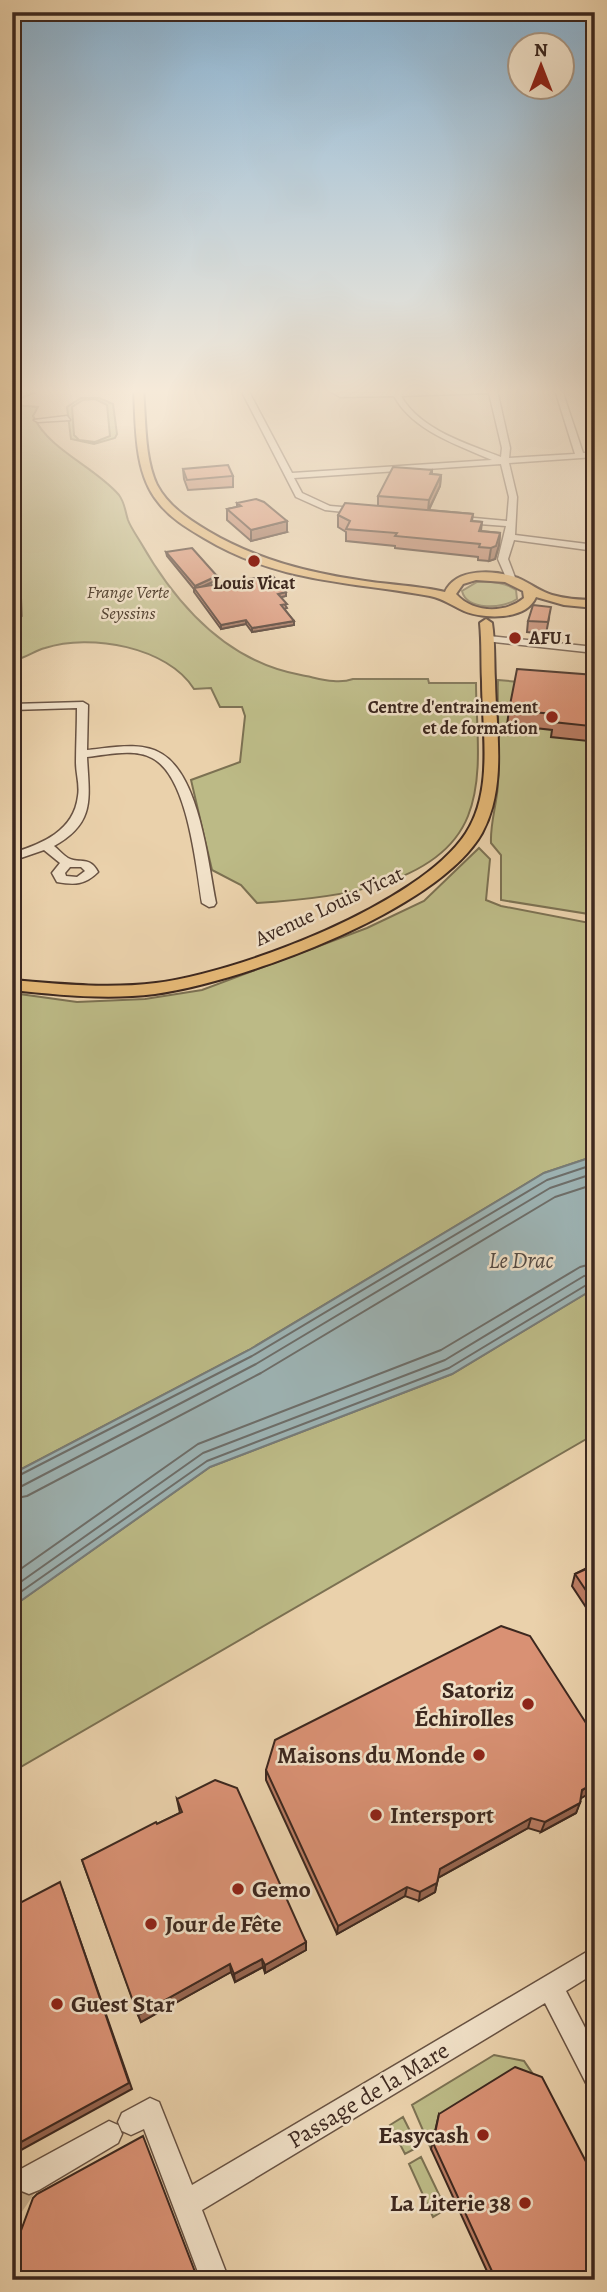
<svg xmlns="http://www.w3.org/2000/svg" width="607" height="2292" font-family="Alegreya,serif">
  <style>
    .green { fill: #bcba86; stroke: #7c7152; stroke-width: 2; fill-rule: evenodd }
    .water { fill: #9db4b5; stroke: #777c79; stroke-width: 2 }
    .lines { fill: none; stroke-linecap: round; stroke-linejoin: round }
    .shore { stroke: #6d6e6a; stroke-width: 2 }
    .minor-tunnel { stroke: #c7af8f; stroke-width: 24; stroke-dasharray: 24 12; stroke-linecap: butt }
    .minor-casing { stroke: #685242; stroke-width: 3 }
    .major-casing { stroke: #3d281f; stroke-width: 4 }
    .minor { fill: #f1e1c8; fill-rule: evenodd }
    .major { fill: #e5b876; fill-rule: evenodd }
    .wall { fill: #bb7d64; stroke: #3d281f; stroke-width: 2 }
    .shaded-wall { fill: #986651; stroke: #3d281f; stroke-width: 2 }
    .building { fill: #d99174; stroke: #3d281f; stroke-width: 2 }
    .poi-dot { fill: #8f2418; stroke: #f1e1c8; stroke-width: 2.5 }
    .labels { text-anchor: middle; stroke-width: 5; stroke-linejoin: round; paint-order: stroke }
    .far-poi-label { font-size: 18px; font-weight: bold; fill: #3d281f; stroke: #f1e1c8 }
    .far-park-label { font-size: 18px; font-style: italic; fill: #564534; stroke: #f1e1c8 }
    .street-label { font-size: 21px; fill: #3d281f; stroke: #f1e1c8 }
    .water-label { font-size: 23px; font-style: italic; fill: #554b44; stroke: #f1e1c8 }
    .near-poi-label { font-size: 24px; font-weight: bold; fill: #3d281f; stroke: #f1e1c8; text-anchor: end }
    .near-street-label { font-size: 24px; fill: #3d281f; stroke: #f1e1c8 }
  </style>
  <rect width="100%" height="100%" fill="#ead1ab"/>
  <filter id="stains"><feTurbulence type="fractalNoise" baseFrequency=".00286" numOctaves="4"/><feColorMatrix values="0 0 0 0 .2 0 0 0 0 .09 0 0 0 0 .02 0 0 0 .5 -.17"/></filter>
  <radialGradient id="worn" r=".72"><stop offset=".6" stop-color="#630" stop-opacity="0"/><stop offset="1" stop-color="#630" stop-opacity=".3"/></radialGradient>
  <path class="green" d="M12 390 36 392 19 399 12 405 38 407 33 416C50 451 94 466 119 495 125 503 125 511 128 520 131 528 137 536 141 543 177 606 227 662 301 675 318 678 337 685 353 679H428L429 683H476C476 725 484 776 468 816 439 889 324 899 257 903L241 885 212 870 191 780 240 762 245 716 242 707H220L211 688 194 689C168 647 90 633 45 648 34 651 28 657 15 660L12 618 22 616 21 598 12 574Z
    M81 398H99L113 404 117 434 115 438 94 444 71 439 67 407ZM95 399 107 405 110 436 95 442 79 440 74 435 72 407 83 400Z
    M477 582C491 581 505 582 516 590L517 599C503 609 467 611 462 591Z
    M498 680 595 689V915L501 900V855L491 843C490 823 497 804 498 784 500 749 497 715 498 680Z
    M479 848 490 859 486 900 501 906 595 924V1156L544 1173 249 1350 12 1474V993L77 1002 145 999 202 990 367 928 424 901Z
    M595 1288V1434L12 1772V1607L210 1467 452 1374Z
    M494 2055 524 2061 535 2077 431 2149 412 2105Z
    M403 2117 418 2147 405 2154 390 2125Z
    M421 2157 446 2209 433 2217 409 2164Z"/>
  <path class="water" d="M595 1156V1288L452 1374 210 1467 12 1607V1474L249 1350 544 1173Z"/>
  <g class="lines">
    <path class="shore" d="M12 1479 252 1356 547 1180 595 1164
      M12 1488 22 1486 256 1364 550 1188 595 1173
      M12 1499 27 1496 261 1373 555 1197 595 1184
      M12 1575 198 1444 441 1350 580 1267 595 1263
      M12 1588 203 1453 445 1360 584 1276 595 1274
      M12 1598 207 1461 449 1368 588 1284 595 1283"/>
    <path class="minor-tunnel" d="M12 2205 29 2180"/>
    <defs>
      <path id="minor" d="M241 390H248L292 473 492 460C458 445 413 431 394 396L340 397 329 390 342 393 391 392V390H497L510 448 509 458 575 454 555 390H562L583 453H595V457L509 463 517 497 515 535 595 545V551L514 540 508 559 516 580 508 582 498 559 506 526 452 522 448 519 452 516 507 521 509 497 501 464 294 478 302 493 330 506 366 509V513L363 514 325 510 296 497ZM489 393 502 448 501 457C468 444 420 430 401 396Z
        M67 416 70 420 38 422 34 420Z
        M489 636 595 647V653L485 641V637Z
        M83 702 88 705 87 750C110 748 142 741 162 754 200 777 208 863 216 903L214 906 209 907 202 903C196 866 188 776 152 758 134 748 106 755 87 757 89 798 96 823 54 846 58 849 63 855 68 858 80 864 90 856 98 872 85 885 75 885 57 882L52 873 60 863 44 850 12 861V853C42 844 74 831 78 796 80 785 76 774 76 763 76 745 77 727 77 708L12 710V704ZM70 867H81L85 871 77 877 66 876 65 873Z
        M595 1947V1973L566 1991 595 2047V2087L586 2083 545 2003 202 2210 229 2280H201L144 2129 131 2135 122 2131 118 2122 122 2113 150 2098 159 2102 192 2185Z
        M109 2121 118 2125 122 2134 118 2143 39 2190 29 2194 19 2190 15 2180 19 2170Z"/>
      <path id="major" d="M134 390H143C146 420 144 457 157 485 168 506 188 519 208 531 257 560 310 573 365 581 392 585 419 586 445 592 456 567 496 570 518 578 530 583 539 591 552 595 566 599 580 600 595 600V608L564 605 536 597C526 621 483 619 464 611 451 605 444 599 430 596 348 581 279 583 204 538 187 528 170 518 158 502 134 473 136 426 134 390ZM476 580 505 582 523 591 524 598C505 614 473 613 456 594L463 584Z
        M486 619 492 623C495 642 494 662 495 681 496 731 507 787 482 833 438 911 242 982 155 994 108 1000 59 995 12 990V980C59 984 108 989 156 983 240 972 419 905 466 833 494 790 482 729 482 681 481 662 482 643 480 623Z"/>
    </defs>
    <use href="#minor" class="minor-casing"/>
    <use href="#major" class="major-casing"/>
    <use href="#minor" class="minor"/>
    <use href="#major" class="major"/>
  </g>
  <path class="wall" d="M183 469 233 476V487L188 490 184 479Z
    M432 470V474L441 475 440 486 429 510 473 514 472 521 482 522 481 531 500 533 499 545 495 559 489 561 478 560V557L395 548V546L346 541V532L338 527V515L378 506V496Z
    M237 503 287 532 251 541 227 520V509L237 507Z
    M595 549V585H590Z
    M166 552 217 576V580L204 586 286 592V596L280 597 287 608 284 609 294 621V625L252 632 246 624 221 629 194 592V589L167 556Z
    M549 618 546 634 527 632 528 621Z
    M595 675V735L589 734 588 741 551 737 552 730 507 725 509 710Z
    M595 1552V1621L572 1586 575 1574 589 1567 588 1565 592 1554Z
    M595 1737V1790L581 1798 576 1813 541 1832 528 1828 438 1878 435 1892 419 1901 405 1896 337 1934 266 1780V1770Z
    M177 1799 306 1942V1950L265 1973 263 1967 235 1982 231 1972 141 2022 82 1860 180 1813Z
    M439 2114 595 2280H491L431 2149Z"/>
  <path class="shaded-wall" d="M441 475 440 486 428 511 429 500Z
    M287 521V532L251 541V530Z
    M500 533 499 545 495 559 489 561 491 548Z
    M217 576V580L195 590V586Z
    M286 592V596L278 598V594Z
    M246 620V624L221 629V625Z
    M294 621V625L252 632V628Z
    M595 1783V1790L578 1800 582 1790Z
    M580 1803 576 1813 541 1832 545 1822Z
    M531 1818 528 1828 438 1878 435 1892 419 1901 420 1892 440 1869Z
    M407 1887 405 1896 337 1934 338 1926Z
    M63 1891 132 2089 12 2155V2147Z
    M306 1942V1950L265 1973V1965Z
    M262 1959 263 1967 235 1982 234 1974Z
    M230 1964 231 1972 141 2022 138 2015Z"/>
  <path class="building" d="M228 465 233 476 187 480 183 469Z
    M393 467 432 470 430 474 441 475 429 500 378 496Z
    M256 499 264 502 287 521 251 530 227 509 241 506 237 503Z
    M345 503 473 514 471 521 482 522 479 531 500 533 496 546 491 548 479 547 480 544 395 536 397 533 346 529 350 521 338 515Z
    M192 548 217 576 195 586 166 552Z
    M595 550V574H592Z
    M272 575 286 592 278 594 287 604 281 605 294 621 252 628 246 620 221 625 194 588Z
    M533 605 551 607 548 622 528 621Z
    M517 669 595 675V719L591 718 590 726 553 722 554 714 509 710Z
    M595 1565V1604L575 1574Z
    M501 1626 530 1636 595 1737V1783L582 1790 580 1803 545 1822 531 1818 440 1869 437 1883 420 1892 407 1887 338 1926 266 1770 275 1740Z
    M215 1780 237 1788 306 1942 265 1965 262 1959 234 1974 230 1964 138 2015 82 1860 156 1822 157 1824 182 1812 177 1799Z
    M60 1882 129 2083 12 2147V1907Z
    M515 2067 542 2077 595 2179V2280H496L433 2143 439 2114Z
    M143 2136 197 2277 205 2280H12V2255L33 2198 37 2194Z"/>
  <linearGradient id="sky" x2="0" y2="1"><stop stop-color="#8ab4d4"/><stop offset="0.55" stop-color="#f6ead9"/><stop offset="1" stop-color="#f6ead9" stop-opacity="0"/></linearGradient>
  <rect width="607" height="711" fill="url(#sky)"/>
  <g class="poi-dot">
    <circle cx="254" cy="561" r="7"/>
    <circle cx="515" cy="638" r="7"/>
    <circle cx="552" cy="717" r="7"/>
    <circle cx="528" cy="1704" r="7"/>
    <circle cx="479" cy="1755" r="7"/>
    <circle cx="376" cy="1815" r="7"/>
    <circle cx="238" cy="1889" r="7"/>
    <circle cx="151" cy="1924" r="7"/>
    <circle cx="57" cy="2004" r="7"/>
    <circle cx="483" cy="2135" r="7"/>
    <circle cx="525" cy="2203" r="7"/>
  </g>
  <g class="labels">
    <g class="far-poi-label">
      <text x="254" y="589">Louis Vicat</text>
      <text x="529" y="644" text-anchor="start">AFU 1</text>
      <text x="538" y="713" text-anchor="end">Centre d'entrainement<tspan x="538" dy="21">et de formation</tspan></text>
    </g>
    <g class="far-park-label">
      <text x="128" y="598">Frange Verte<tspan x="128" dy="21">Seyssins</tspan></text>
    </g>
    <g class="street-label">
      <text transform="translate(329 906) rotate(-25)" y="7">Avenue Louis Vicat</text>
    </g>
    <g class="water-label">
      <text x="521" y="1268">Le Drac</text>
    </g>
    <g class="near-poi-label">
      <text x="514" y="1698">Satoriz<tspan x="514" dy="28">Échirolles</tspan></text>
      <text x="465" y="1763">Maisons du Monde</text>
      <text x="390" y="1823" text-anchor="start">Intersport</text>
      <text x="252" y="1897" text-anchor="start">Gemo</text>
      <text x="165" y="1932" text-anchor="start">Jour de Fête</text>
      <text x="71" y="2012" text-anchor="start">Guest Star</text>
      <text x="469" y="2143">Easycash</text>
      <text x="511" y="2211">La Literie 38</text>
    </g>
    <g class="near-street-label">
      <text transform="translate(368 2095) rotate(-31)" y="8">Passage de la Mare</text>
    </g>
  </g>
  <rect width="607" height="2292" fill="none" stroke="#ead1ab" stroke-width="42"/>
  <rect x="14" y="14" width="579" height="2264" fill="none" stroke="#3d281f" stroke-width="3.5"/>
  <rect x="21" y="21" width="565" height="2250" fill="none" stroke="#3d281f" stroke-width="2"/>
  <g transform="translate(541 66)"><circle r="33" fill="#f1e1c8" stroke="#a99784" stroke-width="2"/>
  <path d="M0-5L12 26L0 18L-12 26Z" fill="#8f2418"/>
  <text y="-10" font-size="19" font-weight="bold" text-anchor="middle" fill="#3d281f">N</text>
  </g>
  <rect width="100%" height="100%" filter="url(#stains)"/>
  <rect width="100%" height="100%" fill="url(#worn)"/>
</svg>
